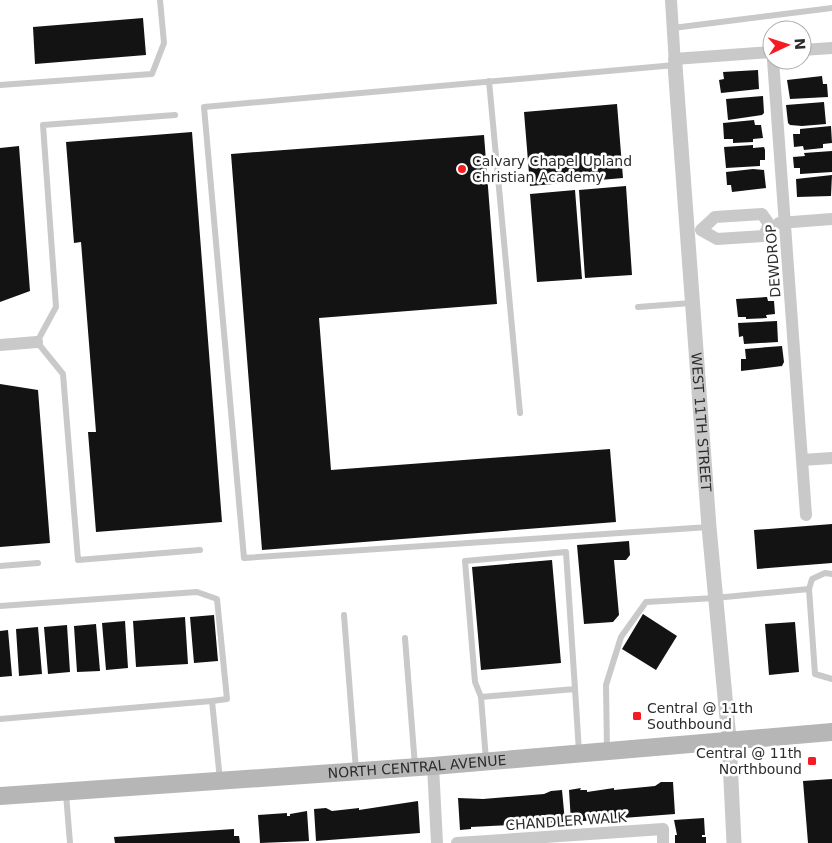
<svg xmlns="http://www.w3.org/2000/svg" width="832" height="843" font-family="'DejaVu Sans',sans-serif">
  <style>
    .building { fill: #131313 }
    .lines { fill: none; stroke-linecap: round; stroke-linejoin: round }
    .service { stroke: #c9c9c9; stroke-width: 6 }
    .minor { stroke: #c9c9c9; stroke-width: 12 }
    .tertiary { stroke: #c9c9c9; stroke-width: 15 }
    .secondary { stroke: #b6b6b6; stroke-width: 18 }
    .poi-dot { fill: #f61b23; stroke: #fff; stroke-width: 2 }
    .labels { text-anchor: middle; stroke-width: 5; stroke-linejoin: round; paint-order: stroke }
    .poi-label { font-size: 14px; fill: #2c2c2c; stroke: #fff; text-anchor: start }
    .street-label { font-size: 14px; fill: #2c2c2c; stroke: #fff }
  </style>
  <rect width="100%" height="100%" fill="#fff"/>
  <path class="building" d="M143 18 146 55 35 64 33 27Z
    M758 70 759 89 721 93 719 80 724 79 723 72Z
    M822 76 823 84H827L828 97 790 99 787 80Z
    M763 96 764 113 762 115 728 120 726 99Z
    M824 102 826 124 802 126 790 125 788 123 786 105Z
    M617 104 623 178 530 186 524 112Z
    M754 120 755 125H761L763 138 753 139V142L733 143V139H724L723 123Z
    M831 126 832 143 823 144V148L804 150 803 146 794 147 793 134H800V129Z
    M192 132 222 522 96 532 88 432H96L81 242 74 243 66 142Z
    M484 135 497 304 319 318 331 470 610 449 616 522 262 550 231 154Z
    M753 145V148L764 147 765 150V160H760V166L726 168 724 147Z
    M19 146 30 291 0 302V148Z
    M832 151V172L800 174V168H794L793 157 805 156 804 153Z
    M753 169 764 170 766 188 732 192 731 185H727L726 172Z
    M832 175 831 196 797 197 796 179Z
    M626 186 632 275 585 278 579 190Z
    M575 190 582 279 537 282 530 194Z
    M767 297 768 301H774L775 314 766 315 767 318 746 319V317H738L736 299Z
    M777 321 778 342 744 344 743 336 739 337 738 323Z
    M782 346 784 362 782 366 741 371V359H746L745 349Z
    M0 384 38 390 50 543 0 547Z
    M832 524V563L757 569 754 530Z
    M629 541 630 555 626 560H614L619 615 613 622 584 624 577 545Z
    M552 560 561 663 481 670 472 567Z
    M643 614 677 636 656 670 622 649Z
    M214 615 218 661 194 663 190 617Z
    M185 617 188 664 136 667 133 621Z
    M125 621 128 668 106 670 102 623Z
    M795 622 799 672 769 675 765 624Z
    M96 624 100 671 77 672 74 626Z
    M67 625 70 672 48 674 44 627Z
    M38 627 42 674 19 676 16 629Z
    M8 630 12 676 0 677V631Z
    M832 779V843H808L803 781Z
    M661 782H673L675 814 571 822 569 790 581 788 580 790H587V792L614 788V790L655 786Z
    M562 790 565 822 471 827V829L460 830 458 798 483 799 544 794 551 791Z
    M418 801 420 833 316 841 314 809 326 808 332 811 359 808V810Z
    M307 811 309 841 260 843 258 815 287 813V816H290V814Z
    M704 818 705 835H702V837H706V843H675V835H677L674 820Z
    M234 829V836H239L240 843H115L114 837Z"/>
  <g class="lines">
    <path class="service" d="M673 28 832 8
      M675 65 204 107 244 558 709 527
      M489 81 520 413
      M0 85 152 74 164 43 160 0
      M175 115 43 125 56 307 37 342 63 374 78 560 200 550
      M638 307 691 303
      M0 566 38 563
      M832 574 825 573 812 579 809 589 815 674 832 679
      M0 606 197 592 217 599 227 699 212 701
      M344 615 356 770
      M405 638 415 766
      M481 697 475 682 465 561 566 552 575 689
      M0 719 212 701 220 780
      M607 749 606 685 621 637 646 602 715 598 809 589
      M486 760 481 697 575 689 579 752
      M66 794 70 843"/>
    <path class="minor" d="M671 0 675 65
      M802 50 832 48
      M674 59 772 52
      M773 60 806 515
      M762 214 769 224 764 236 717 239 701 230 715 217Z
      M779 223 832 219
      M0 345 37 342
      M802 460 832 458
      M433 766 437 843
      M457 843 663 829V843"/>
    <path class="tertiary" id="s1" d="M675 65 709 527 729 739 734 843"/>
    <path class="secondary" id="s2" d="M0 796 433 766 832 732"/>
  </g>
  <g class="poi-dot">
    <circle cx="462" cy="169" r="5"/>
    <rect x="632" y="711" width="10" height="10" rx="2.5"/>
    <rect x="807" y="756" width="10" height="10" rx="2.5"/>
  </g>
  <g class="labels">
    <g class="poi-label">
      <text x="472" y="166">Calvary Chapel Upland<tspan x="472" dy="16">Christian Academy</tspan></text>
      <text x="647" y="713">Central @ 11th<tspan x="647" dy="16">Southbound</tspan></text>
      <text x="802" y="758" text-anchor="end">Central @ 11th<tspan x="802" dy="16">Northbound</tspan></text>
    </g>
    <g class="street-label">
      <text transform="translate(773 261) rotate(-94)" y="5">DEWDROP</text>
      <text dy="5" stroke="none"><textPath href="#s1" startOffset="358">WEST 11TH STREET</textPath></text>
      <text dy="5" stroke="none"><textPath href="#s2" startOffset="418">NORTH CENTRAL AVENUE</textPath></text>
      <text transform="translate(566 821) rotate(-4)" y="5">CHANDLER WALK</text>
    </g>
  </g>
  <g transform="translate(787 45) rotate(86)"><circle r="24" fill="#ffffff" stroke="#ababab"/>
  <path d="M0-4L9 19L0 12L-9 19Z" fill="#f61b23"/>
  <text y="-8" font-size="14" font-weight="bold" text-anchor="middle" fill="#2c2c2c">N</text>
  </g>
</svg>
